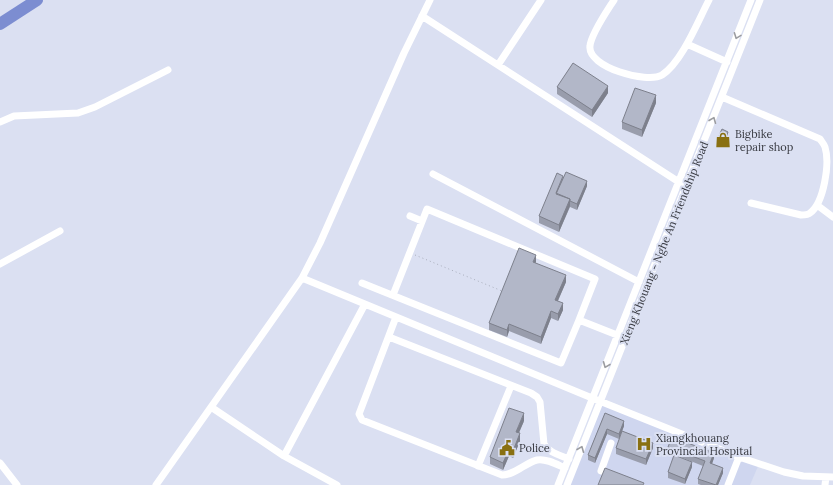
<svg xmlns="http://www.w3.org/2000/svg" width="833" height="485" font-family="Lora,serif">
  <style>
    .built { fill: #cfd6ef }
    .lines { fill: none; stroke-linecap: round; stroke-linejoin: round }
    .river { stroke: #7c8dd1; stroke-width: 12 }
    .path { stroke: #a9aebc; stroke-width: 1; stroke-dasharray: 1 3; stroke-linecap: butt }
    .minor { stroke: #fff; stroke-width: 7 }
    .wall { fill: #999dac }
    .shaded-wall { fill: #7d808c }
    .building { fill: #b2b7c8; stroke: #7d808c }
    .oneway { stroke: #9b9ca0 }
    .labels { text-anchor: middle; stroke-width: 4; stroke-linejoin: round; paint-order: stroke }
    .poi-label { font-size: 11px; fill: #373940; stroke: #dbe0f2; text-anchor: start }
    .street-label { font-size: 11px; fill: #373940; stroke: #dbe0f2 }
  </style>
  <rect width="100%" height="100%" fill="#dbe0f2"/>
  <path class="built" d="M600 401 759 464 750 485H567Z"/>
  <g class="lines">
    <path class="river" d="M0 24 37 0"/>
    <path class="path" d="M415 255 502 291"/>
    <path class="minor" d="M614 0C607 11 591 34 590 46 587 67 647 84 662 75 682 62 698 21 709 0
      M422 16 682 184
      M687 44 727 62
      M498 65 541 0
      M722 97 820 139C822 142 824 144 825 147 830 163 824 203 810 213 808 215 804 215 801 215L751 203
      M0 122 14 116 78 113 95 107 168 70
      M433 174 639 282
      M817 205 833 217
      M410 216 422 221
      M0 264 60 231
      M302 278 592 398 739 457 784 472 803 476 833 477
      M362 283 561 363 579 320
      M393 295 427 209 595 279 579 320 617 335
      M396 317 359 414 362 420 502 475C515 475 525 463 537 460 546 458 558 465 565 468
      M389 337 531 393 537 397 540 402 544 444C549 453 560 455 569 459
      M211 407 284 456 337 485
      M284 456 365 304
      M0 463 17 485
      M478 466 511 386
      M601 471 611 443
      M156 485 302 278 320 243 404 53 430 0
      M558 485 751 0
      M567 485 760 0
      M728 485 739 457
      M825 485 826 477"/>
  </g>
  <path class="wall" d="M557 87 608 93 592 117 557 94Z
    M656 103 642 137 622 129V122Z
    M728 136 724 147 717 144V140Z
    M563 177 587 186 577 210 570 207 559 232 539 223V216Z
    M536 263 566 282 558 301 563 310 558 321 551 318 541 344 509 331 507 337 489 330V323Z
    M605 413 624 426 619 439 607 434 595 463 588 460V455Z
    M524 421 519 433 520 441 513 458 509 456 503 470 490 464V457Z
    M668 447 714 458 712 464 723 473 718 485H701L698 484V479L703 466 668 452Z
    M616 448H653L646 465 616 454Z
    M692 467 685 484 668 478V472Z"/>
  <path class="shaded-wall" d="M608 86V93L592 117V110Z
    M656 95V103L642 137V130Z
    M728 132V136L724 147V143Z
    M587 181V186L577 210V204Z
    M570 199V206L559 232V225Z
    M536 255V262L533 269V262Z
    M566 275V282L555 307V300Z
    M563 303V310L558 321V314Z
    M551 311V318L541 344V337Z
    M509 324V331L507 337V330Z
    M524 413V421L516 439V432Z
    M624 421V426L619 439V434Z
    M607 429V434L595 463V458Z
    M520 433V441L513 458V451Z
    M653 443V448L646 465V459Z
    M509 449V456L503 470V463Z
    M714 453V458L710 469V463Z
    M692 462V467L685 484V479Z
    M723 468V473L718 485H716Z"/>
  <path class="building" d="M573 63 608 86 592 110 557 87Z
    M635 88 656 95 642 130 622 122Z
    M722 129 728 132 724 143 717 140Z
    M566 172 587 181 577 204 570 201V199L556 194Z
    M557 173 563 176 556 193 570 199 559 225 539 216Z
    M519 248 536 255 533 262 566 275 555 300 563 303 558 314 551 311 541 337 509 324 507 330 489 323Z
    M509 408 524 413 516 432 520 433 513 451 509 449 503 463 490 457Z
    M605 413 624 421 619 434 607 429 595 458 588 455Z
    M622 431 653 443 646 459 616 448Z
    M672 437 714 453 710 463 723 468 716 485 698 479 705 461 668 447Z
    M674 455 692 462 685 479 668 472Z
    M605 468 644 483 643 485H598Z"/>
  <defs><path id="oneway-chevron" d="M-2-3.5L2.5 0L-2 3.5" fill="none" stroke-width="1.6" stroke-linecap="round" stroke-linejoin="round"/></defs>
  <g class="oneway">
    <use href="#oneway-chevron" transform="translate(737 36) rotate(111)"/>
    <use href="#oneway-chevron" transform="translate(713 120) rotate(-68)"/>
    <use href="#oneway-chevron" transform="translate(606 365) rotate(112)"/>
    <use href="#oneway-chevron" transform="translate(581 449) rotate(-68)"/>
  </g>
  <defs>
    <symbol id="shop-bare" viewBox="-9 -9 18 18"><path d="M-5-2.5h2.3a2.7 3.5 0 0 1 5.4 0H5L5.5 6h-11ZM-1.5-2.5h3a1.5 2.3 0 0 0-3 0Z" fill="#897011" stroke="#dbe0f2" stroke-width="2.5" paint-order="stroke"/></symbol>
    <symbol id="hospital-bare" viewBox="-9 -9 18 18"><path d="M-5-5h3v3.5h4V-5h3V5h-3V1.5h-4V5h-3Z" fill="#897011" stroke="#dbe0f2" stroke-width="2.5" paint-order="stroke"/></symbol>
    <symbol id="civic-bare" viewBox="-9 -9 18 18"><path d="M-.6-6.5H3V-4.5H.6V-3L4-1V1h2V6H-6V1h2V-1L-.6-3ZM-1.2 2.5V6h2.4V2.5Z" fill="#897011" stroke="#dbe0f2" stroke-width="2.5" paint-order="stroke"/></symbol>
  </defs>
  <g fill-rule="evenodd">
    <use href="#shop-bare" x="712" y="129" width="22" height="22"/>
    <use href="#hospital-bare" x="633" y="433" width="22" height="22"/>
    <use href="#civic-bare" x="496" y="437" width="22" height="22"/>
  </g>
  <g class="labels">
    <g class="poi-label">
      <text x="735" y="138">Bigbike<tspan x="735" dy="13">repair shop</tspan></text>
      <text x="656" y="442">Xiangkhouang<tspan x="656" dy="13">Provincial Hospital</tspan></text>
      <text x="519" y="452">Police</text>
    </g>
    <g class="street-label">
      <text transform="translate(664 243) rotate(-68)" y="4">Xieng Khouang - Nghe An Friendship Road</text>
    </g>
  </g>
</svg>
